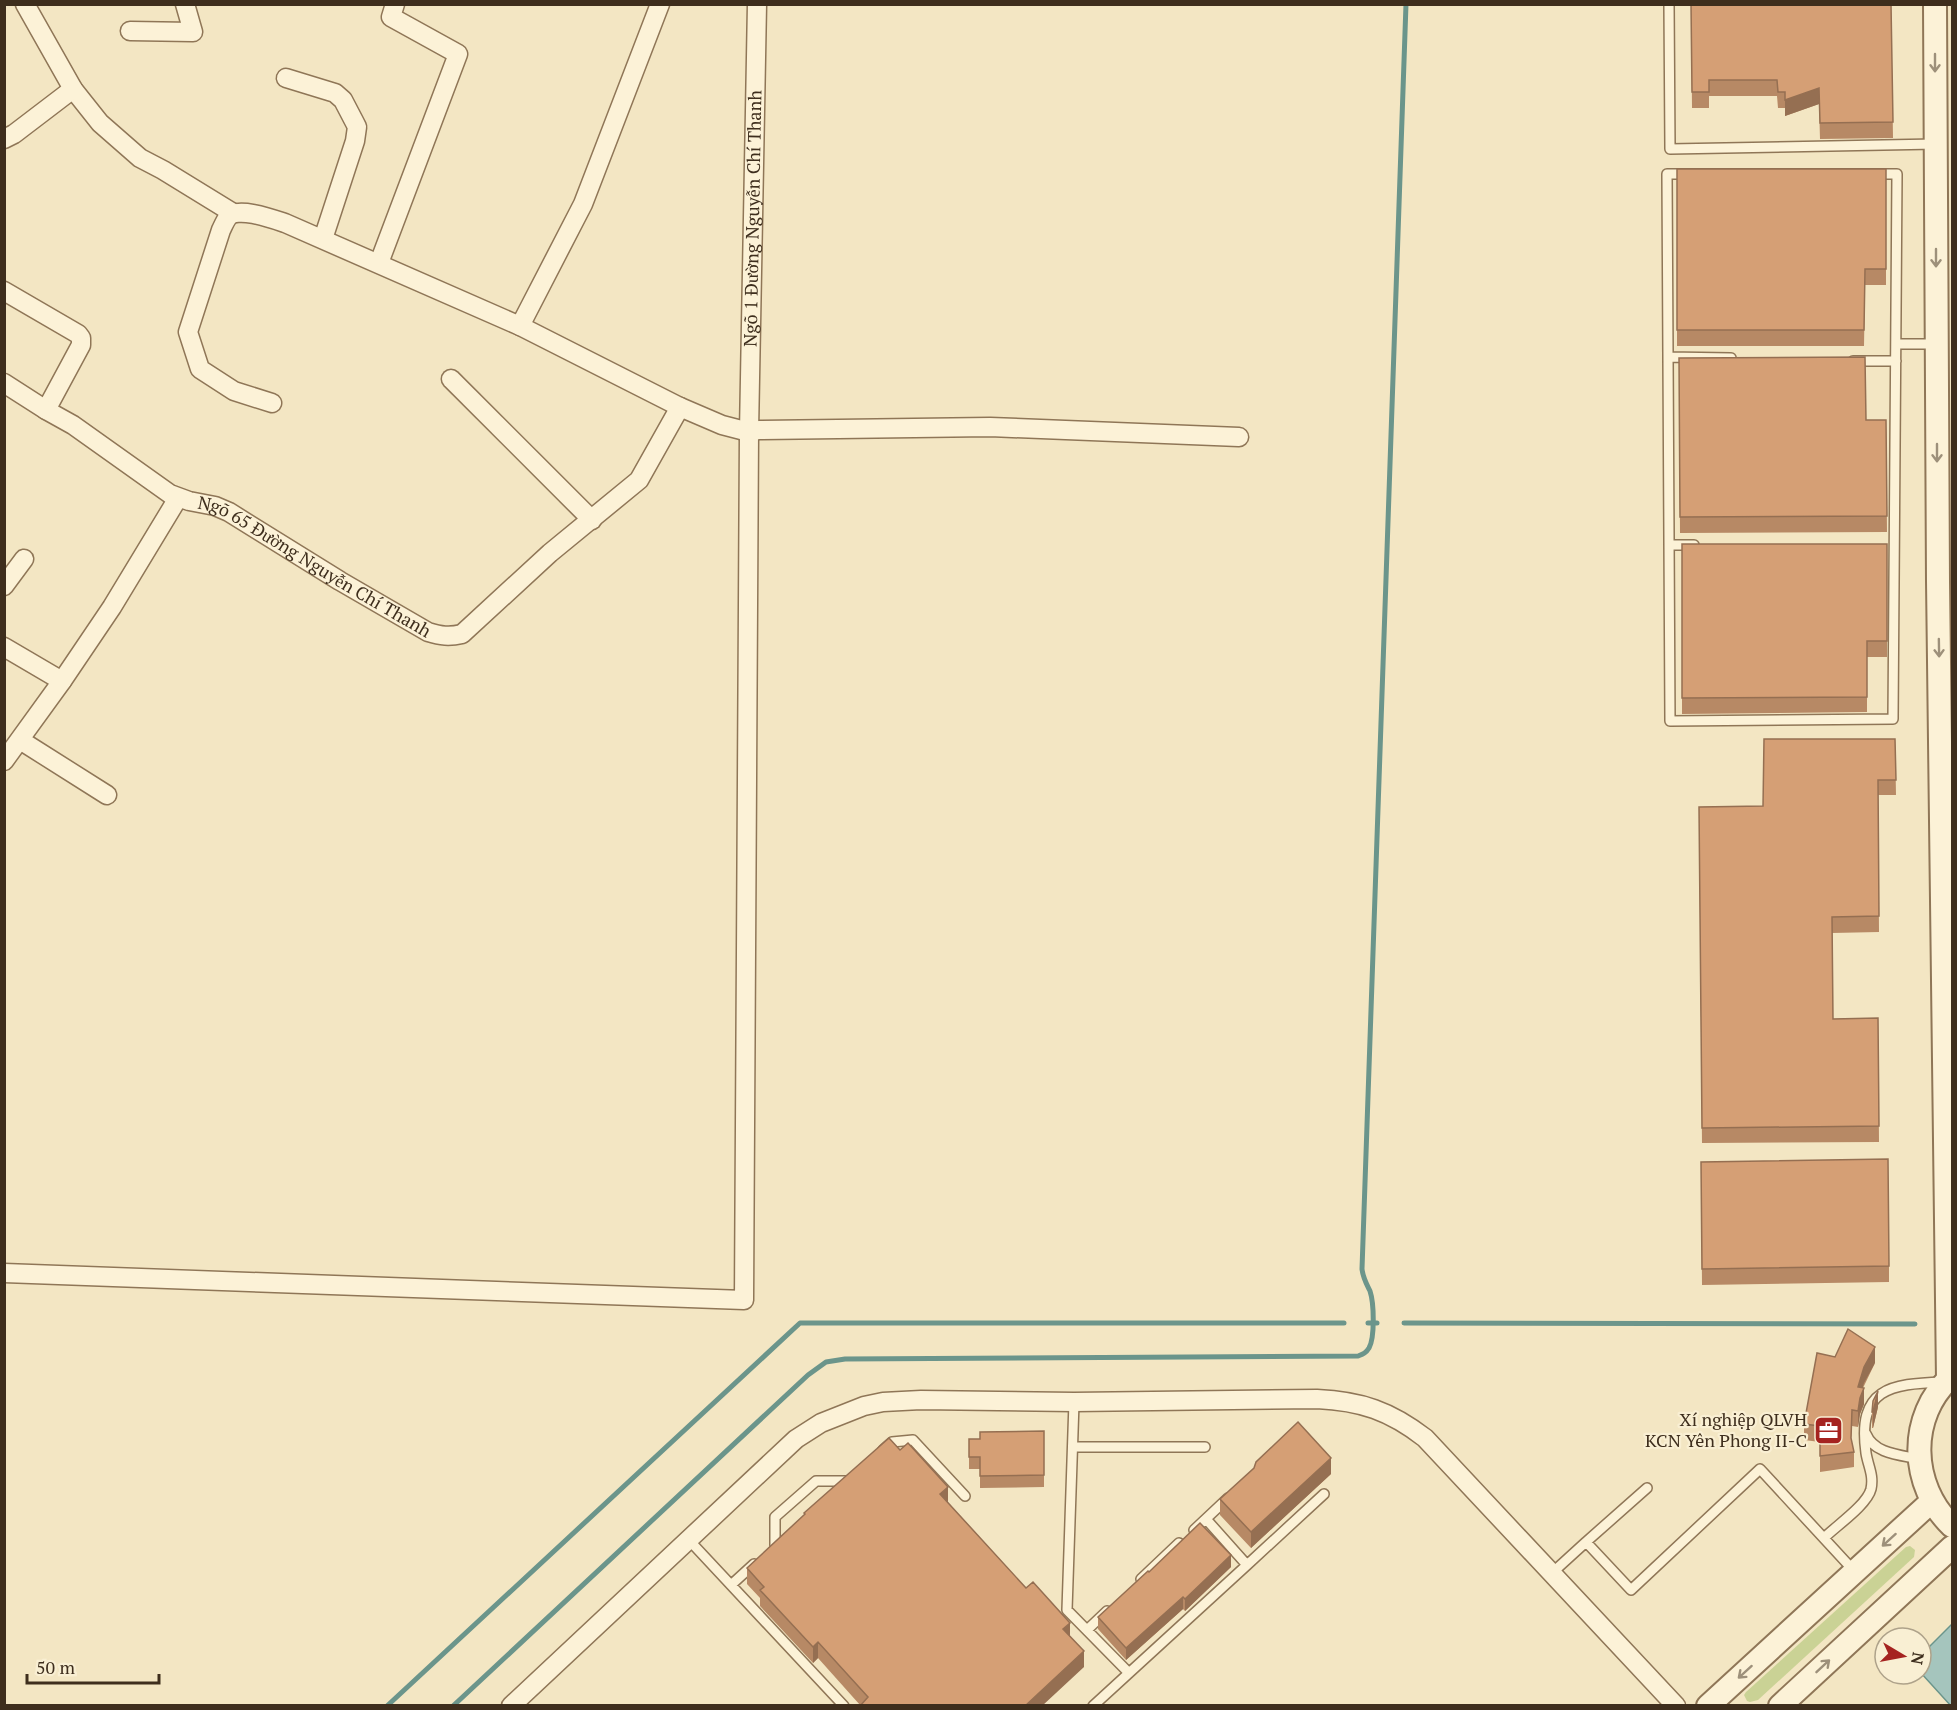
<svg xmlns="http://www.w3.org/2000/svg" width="1957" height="1710" font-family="'PT Serif',serif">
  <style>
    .green { fill: #cad295 }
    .water { fill: #a5c5bd; stroke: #6b958b; stroke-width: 1.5 }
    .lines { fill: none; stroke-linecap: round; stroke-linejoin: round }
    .stream { stroke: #6b958b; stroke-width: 5 }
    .service-casing { stroke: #8f7657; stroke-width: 12 }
    .minor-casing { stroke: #8f7657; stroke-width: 21 }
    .tertiary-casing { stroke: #8f7657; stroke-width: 26 }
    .service { stroke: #fcf2d7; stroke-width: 9 }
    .minor { stroke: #fcf2d7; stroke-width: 18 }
    .tertiary { stroke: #fcf2d7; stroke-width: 22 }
    .wall { fill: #b78965 }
    .shaded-wall { fill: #956f52 }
    .building { fill: #d59f75; stroke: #956f52; stroke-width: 1.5 }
    .oneway { stroke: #9d907a }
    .labels { text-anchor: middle; stroke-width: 4.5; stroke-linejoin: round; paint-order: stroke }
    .street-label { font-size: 18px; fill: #3e2e1d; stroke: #f9efd3 }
    .poi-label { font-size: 18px; fill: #3e2e1d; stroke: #f9efd3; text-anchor: end }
  </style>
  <rect width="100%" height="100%" fill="#f3e6c3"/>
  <path class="green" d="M1910 1546 1915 1550 1914 1557 1758 1700 1750 1702 1747 1701 1744 1695 1746 1692 1896 1556 1906 1547Z"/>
  <path class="water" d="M1952 1624V1705L1951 1706 1921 1673V1655Z"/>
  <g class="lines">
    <path class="stream" d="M1368 1323H1377
      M1404 1323 1915 1324
      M387 1706 800 1323H1344
      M453 1706 808 1375 826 1362 845 1359 1358 1356C1363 1354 1366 1353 1369 1348 1375 1337 1374 1303 1370 1291 1366 1283 1363 1278 1362 1269L1406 4"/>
    <defs>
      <path id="service" d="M1669 4 1670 149 1936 144
        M1667 174H1897L1893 719 1670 721Z
        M1896 344H1937
        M1668 357 1731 358
        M1853 361H1896
        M1669 545H1694
        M1074 1402 1067 1610 1129 1673 1093 1706
        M1866 1434C1874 1454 1901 1455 1919 1459
        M1073 1447H1205
        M883 1450 892 1442 913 1440 965 1496
        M1206 1519 1247 1565 1324 1494
        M1194 1530 1228 1498
        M1824 1538C1836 1526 1867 1505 1871 1489 1874 1475 1868 1466 1866 1453 1857 1388 1890 1384 1943 1382
        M688 1539 844 1706
        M1586 1542 1647 1488
        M775 1545V1517L816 1481H848
        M1552 1573 1586 1542 1631 1590 1760 1469 1855 1572
        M1141 1579 1179 1543
        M731 1585 754 1564
        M1087 1630 1107 1611
        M1129 1673 1247 1565"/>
      <g id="minor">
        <path d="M25 4 73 89 100 123 140 158 163 170 233 213"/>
        <path d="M130 31 193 32 185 4"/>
        <path d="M286 78 335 93 343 100 355 123 357 127 355 141 323 239"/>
        <path d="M4 139 14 134 73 89"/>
        <path d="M379 263 458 54 391 17 395 4"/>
        <path id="s1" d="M4 291 78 334 81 338V345L46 410 73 425 170 494 189 501 215 506 229 512 340 581 428 632C441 636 449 637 462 634L550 553 639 480 680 407"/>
        <path d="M520 326 583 204 660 4"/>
        <path d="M451 379 592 520"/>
        <path d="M4 383 46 410"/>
        <path d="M272 403 234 391 200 369 188 332 221 230C223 226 225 221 228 217 237 206 273 219 285 223L520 326 680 407 722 425 749 432 759 430 990 427 1239 437"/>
        <path d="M4 586 24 559"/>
        <path d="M4 647 62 681"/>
        <path d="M20 740 107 795"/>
        <path d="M4 761 62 681 112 607 178 498"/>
        <path id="s2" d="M4 1273 744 1300 749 432 757 4"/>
        <path d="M511 1706 796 1439 821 1423 864 1406 883 1402 921 1400 1074 1402 1317 1399C1361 1401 1390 1411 1425 1438L1676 1706"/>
      </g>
      <path id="tertiary" d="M1935 4 1938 581 1948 1380
        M1952 1376C1907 1416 1910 1486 1952 1526
        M1708 1706 1932 1501
        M1780 1706 1952 1547"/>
    </defs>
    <use href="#service" class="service-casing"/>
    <use href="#minor" class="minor-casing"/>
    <use href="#tertiary" class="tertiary-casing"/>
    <use href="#service" class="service"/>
    <use href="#minor" class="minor"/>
    <use href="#tertiary" class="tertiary"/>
  </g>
  <path class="wall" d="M1691 4H1891L1893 138 1820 139 1819 104 1785 116V108H1778L1777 96H1709V108H1692Z
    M1677 169H1886V285H1865L1864 346H1677Z
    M1679 358 1866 420H1886L1887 532 1680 533Z
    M1682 544H1887V657H1867V712L1682 714Z
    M1895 739 1896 795H1878L1879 932 1832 933 1833 1019 1878 1018 1879 1142 1702 1143 1699 807 1763 806Z
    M1701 1162 1889 1266V1282L1702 1285Z
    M1875 1363 1863 1388 1864 1404 1860 1414 1858 1427 1852 1426 1851 1440 1854 1452V1467L1820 1472V1442L1804 1440V1424Z
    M1878 1407 1873 1428H1872V1412Z
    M1044 1431V1487L980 1488V1469H969V1439H980Z
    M1331 1474 1251 1548 1220 1515V1499Z
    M948 1503 1070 1636 1084 1667 860 1705 818 1658 813 1663 760 1606V1598L747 1584V1568L804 1515V1513Z
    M1231 1567 1185 1611 1183 1609 1126 1660 1098 1629V1617L1149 1572Z"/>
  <path class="shaded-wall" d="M1819 88V104L1785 116V100Z
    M1875 1347V1363L1864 1383 1858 1403V1387L1864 1367Z
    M1864 1388V1404L1860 1414 1858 1427V1411L1860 1398Z
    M1878 1391V1407L1873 1428V1412Z
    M1331 1458V1474L1251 1548V1532Z
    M948 1487V1503L940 1494Z
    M1231 1555V1567L1185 1611V1599Z
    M1183 1597V1609L1126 1660V1648Z
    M1070 1623V1638L1063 1629Z
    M818 1642V1658L813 1663V1647Z
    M1084 1651V1667L1042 1706H1025Z"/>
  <path class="building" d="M1691 4H1891L1893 122 1820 123 1819 88 1785 100V92H1778L1777 80H1709V92H1692Z
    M1677 169H1886V269H1865L1864 330H1677Z
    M1865 357 1866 420H1886L1887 516 1680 517 1679 358Z
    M1682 544H1887V641H1867V697L1682 698Z
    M1764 739H1895L1896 780H1878L1879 916 1832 917 1833 1019 1878 1018 1879 1126 1702 1128 1699 807 1763 806Z
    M1888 1159 1889 1266 1702 1269 1701 1162Z
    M1848 1329 1875 1347 1864 1367 1858 1387 1864 1388 1860 1398 1858 1411 1852 1410 1851 1438 1854 1452 1820 1456V1426L1804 1424 1817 1353 1835 1357Z
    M1878 1391 1873 1412H1872L1873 1401Z
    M1298 1422 1331 1458 1251 1532 1220 1499 1254 1468 1256 1462Z
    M1044 1431V1475L980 1476V1457H969V1439H980V1432Z
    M889 1438 900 1450 908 1443 948 1487 940 1494 1026 1588 1033 1582 1070 1623 1063 1629 1084 1651 1025 1706H860L868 1697 818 1642 813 1647 760 1590 764 1587 747 1568 805 1514 804 1513Z
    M1200 1523 1231 1555 1185 1599 1183 1597 1126 1648 1098 1617 1148 1571 1149 1572Z"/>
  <defs><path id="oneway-shaft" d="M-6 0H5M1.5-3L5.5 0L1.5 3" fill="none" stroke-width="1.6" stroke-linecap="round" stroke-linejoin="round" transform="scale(1.5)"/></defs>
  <g class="oneway">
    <use href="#oneway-shaft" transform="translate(1935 63) rotate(90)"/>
    <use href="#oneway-shaft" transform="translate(1936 258) rotate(90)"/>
    <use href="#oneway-shaft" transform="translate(1937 453) rotate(90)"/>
    <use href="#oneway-shaft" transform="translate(1939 648) rotate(89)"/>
    <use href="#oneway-shaft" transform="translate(1889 1540) rotate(138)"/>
    <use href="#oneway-shaft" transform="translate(1823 1666) rotate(-43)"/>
    <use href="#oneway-shaft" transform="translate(1745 1672) rotate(138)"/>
  </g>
  <defs>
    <symbol id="office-square" viewBox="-11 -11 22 22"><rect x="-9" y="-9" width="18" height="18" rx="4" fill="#a52320" stroke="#f9efd3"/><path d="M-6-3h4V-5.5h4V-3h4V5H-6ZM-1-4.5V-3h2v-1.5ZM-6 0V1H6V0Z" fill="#fff"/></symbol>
  </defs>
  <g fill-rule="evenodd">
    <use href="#office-square" x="1812" y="1414" width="33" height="33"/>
  </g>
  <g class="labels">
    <g class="street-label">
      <text dy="6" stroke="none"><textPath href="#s2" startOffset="1822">Ngõ 1 Đường Nguyễn Chí Thanh</textPath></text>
      <text dy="6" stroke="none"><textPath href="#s1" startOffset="484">Ngõ 65 Đường Nguyễn Chí Thanh</textPath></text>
    </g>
    <g class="poi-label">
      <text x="1807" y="1426">Xí nghiệp QLVH<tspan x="1807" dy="21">KCN Yên Phong II-C</tspan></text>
    </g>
  </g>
  <rect width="1957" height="1710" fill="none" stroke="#3e2e1d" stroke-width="12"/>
  <g transform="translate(1903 1656) rotate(100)"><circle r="28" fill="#f9efd3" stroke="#aea28a" stroke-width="1.5"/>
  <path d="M0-4.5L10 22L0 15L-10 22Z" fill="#a52320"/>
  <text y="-9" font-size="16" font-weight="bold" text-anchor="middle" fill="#3e2e1d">N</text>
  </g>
  <path d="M27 1674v9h132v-9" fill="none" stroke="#3e2e1d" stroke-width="3"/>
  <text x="36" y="1674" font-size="18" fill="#3e2e1d" stroke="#f9efd3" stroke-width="4.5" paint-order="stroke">50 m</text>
</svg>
